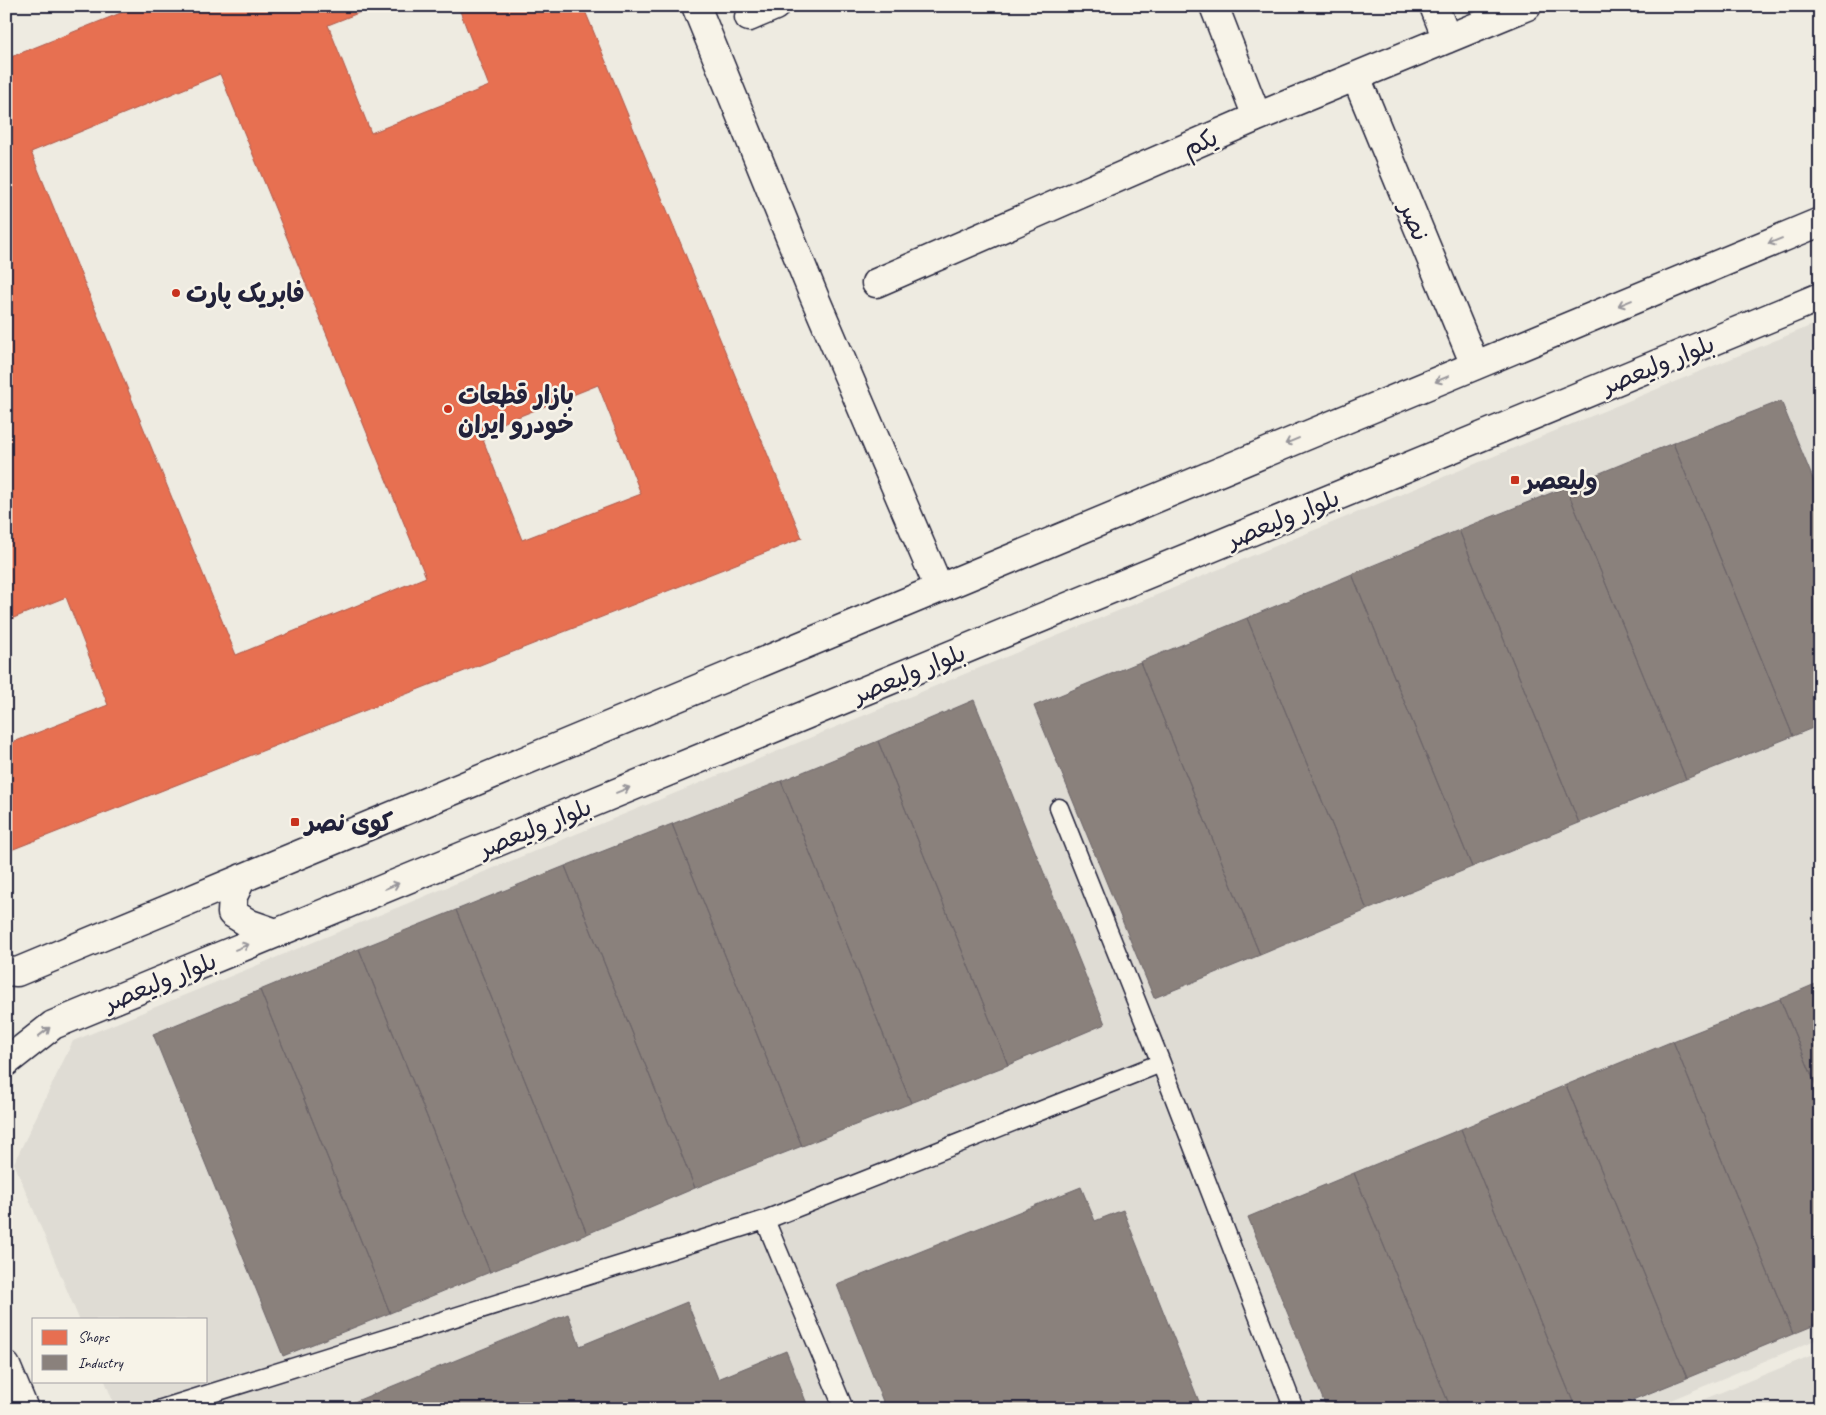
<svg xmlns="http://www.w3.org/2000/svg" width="1826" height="1415" font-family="Caveat,'Playpen Sans Arabic',sans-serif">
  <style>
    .built { fill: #dfdcd4 }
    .shops { fill: #e76f51; stroke: #ac584a; fill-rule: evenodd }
    .industry { fill: #8a817c; stroke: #6b6468 }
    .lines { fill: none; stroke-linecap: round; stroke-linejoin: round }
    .lane-casing { stroke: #22223b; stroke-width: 21 }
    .street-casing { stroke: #22223b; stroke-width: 31 }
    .secondary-casing { stroke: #22223b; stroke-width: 31 }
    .primary-casing { stroke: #22223b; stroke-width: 31 }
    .lane { stroke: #f7f3e8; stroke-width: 18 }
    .street { stroke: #f7f3e8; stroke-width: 28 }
    .secondary { stroke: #f7f3e8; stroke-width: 28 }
    .primary { stroke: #f7f3e8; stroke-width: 28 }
    .oneway { stroke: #97959a }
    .poi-dot { fill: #c8321e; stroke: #f7f3e8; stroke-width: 2 }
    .labels { text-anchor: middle; stroke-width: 5; stroke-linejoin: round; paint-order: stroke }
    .street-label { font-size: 25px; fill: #22223b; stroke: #f7f3e8 }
    .poi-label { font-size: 25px; font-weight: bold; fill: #22223b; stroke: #f7f3e8; text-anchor: start }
  </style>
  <rect width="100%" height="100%" fill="#eeebe1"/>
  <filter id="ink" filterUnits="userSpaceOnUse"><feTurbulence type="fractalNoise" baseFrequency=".02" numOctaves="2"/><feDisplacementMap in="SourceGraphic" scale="10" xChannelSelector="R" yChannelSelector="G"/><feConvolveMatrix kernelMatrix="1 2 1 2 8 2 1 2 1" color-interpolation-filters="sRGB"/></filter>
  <g filter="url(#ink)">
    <path class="built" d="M1820 322V1338L1649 1409H116L105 1381H206V1319H79L14 1163 73 1041Z
      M1820 1352V1409H1680Z"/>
    <path class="shops" d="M138 6H376L328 25 371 133 489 86 458 6H583L802 538 6 852V745L108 705 66 597 6 621V59ZM220 74 426 577 236 655 31 152ZM598 385 641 494 522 540 480 432Z"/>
    <path class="industry" d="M1781 401 1820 496V725L1793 736 1673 443Z
      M1673 443 1793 736 1686 779 1566 487Z
      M1566 487 1686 779 1579 823 1459 530Z
      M1459 530 1579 823 1472 867 1352 574Z
      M1352 574 1472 867 1367 910 1247 618Z
      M1247 618 1367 910 1260 955 1140 662Z
      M1140 662 1260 955 1154 998 1034 706Z
      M974 700 1105 1024 1008 1065 878 741Z
      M878 741 1008 1065 911 1103 781 781Z
      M781 781 911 1103 802 1146 672 824Z
      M672 824 802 1146 695 1188 565 866Z
      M565 866 695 1188 587 1234 456 910Z
      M456 910 587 1234 490 1272 359 949Z
      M359 949 490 1272 390 1313 260 990Z
      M1820 982V1095L1780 999Z
      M260 990 390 1313 283 1356 153 1034Z
      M1780 999 1820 1095V1323L1793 1334 1673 1041Z
      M1673 1041 1793 1334 1687 1378 1566 1085Z
      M1566 1085 1687 1378 1610 1409H1576L1461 1129Z
      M1461 1129 1576 1409H1451L1354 1173Z
      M1354 1173 1451 1409H1327L1248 1217Z
      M1081 1187 1095 1221 1123 1210 1202 1409H886L837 1285Z
      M687 1302 718 1379 786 1351 809 1409H337L568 1314 580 1346Z"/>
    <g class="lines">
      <defs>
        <path id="lane" d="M1059 808 1161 1063 1294 1409
          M765 1220 844 1409
          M161 1409 765 1220 1161 1063"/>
        <path id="street" d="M696 6 814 296 939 588
          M1214 6 1257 117
          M1434 6 1447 39
          M749 17 775 6
          M1356 77 1475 365
          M876 283 1257 117 1527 6"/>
        <path id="secondary" d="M242 878 233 896 232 913 250 924 276 933
          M6 971 17 972 1820 222
          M6 1062 53 1025 1820 297"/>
        <path id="primary" d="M6 1366 24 1409"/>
      </defs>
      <use href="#lane" class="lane-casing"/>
      <use href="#street" class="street-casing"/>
      <use href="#secondary" class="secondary-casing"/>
      <use href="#primary" class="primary-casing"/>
      <use href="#lane" class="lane"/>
      <use href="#street" class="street"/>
      <use href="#secondary" class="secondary"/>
      <use href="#primary" class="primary"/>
    </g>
    <defs><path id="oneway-shaft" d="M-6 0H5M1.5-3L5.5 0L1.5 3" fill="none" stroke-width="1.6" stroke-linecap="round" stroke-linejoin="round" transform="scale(1.25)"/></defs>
    <g class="oneway">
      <use href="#oneway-shaft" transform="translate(1775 241) rotate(158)"/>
      <use href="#oneway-shaft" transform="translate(1625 303) rotate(158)"/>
      <use href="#oneway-shaft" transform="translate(1442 379) rotate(157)"/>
      <use href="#oneway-shaft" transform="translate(1292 441) rotate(157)"/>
      <use href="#oneway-shaft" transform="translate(623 790) rotate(-22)"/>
      <use href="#oneway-shaft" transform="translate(392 886) rotate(-22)"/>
      <use href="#oneway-shaft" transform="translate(242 947) rotate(-22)"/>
      <use href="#oneway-shaft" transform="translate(44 1032) rotate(-38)"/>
    </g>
  </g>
  <g class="poi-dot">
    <circle cx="176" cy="293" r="5"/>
    <circle cx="448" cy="409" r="5"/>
    <rect x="1510" y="475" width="10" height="10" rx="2.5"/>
    <rect x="290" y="817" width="10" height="10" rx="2.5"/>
  </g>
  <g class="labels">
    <g class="street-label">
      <text transform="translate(1200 142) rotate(-23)" y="9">یکم</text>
      <text transform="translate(1415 221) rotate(68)" y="9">نصر</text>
      <text transform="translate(1658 364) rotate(-22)" y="9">بلوار ولیعصر</text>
      <text transform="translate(1283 518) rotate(-22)" y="9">بلوار ولیعصر</text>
      <text transform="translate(909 673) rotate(-22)" y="9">بلوار ولیعصر</text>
      <text transform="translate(535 827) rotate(-22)" y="9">بلوار ولیعصر</text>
      <text transform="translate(160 981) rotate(-22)" y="9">بلوار ولیعصر</text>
    </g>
    <g class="poi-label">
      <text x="186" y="302">فابریک پارت</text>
      <text x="458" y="404">بازار قطعات<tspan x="458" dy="29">خودرو ایران</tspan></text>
      <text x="1525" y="489">ولیعصر</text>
      <text x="305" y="831">کوی نصر</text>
    </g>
  </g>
  <rect width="1826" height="1415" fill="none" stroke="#f7f3e8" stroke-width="25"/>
  <rect x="12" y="12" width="1801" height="1390" fill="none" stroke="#22223b" stroke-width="2" filter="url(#ink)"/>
  <rect x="32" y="1318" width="175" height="65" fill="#f7f3e8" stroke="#a29fa3"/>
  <rect x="42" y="1330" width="25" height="15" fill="#e76f51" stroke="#a29fa3"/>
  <text x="78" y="1342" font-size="15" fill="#22223b">Shops</text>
  <rect x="42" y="1355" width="25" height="15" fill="#8a817c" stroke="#a29fa3"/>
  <text x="78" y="1368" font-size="15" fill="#22223b">Industry</text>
</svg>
